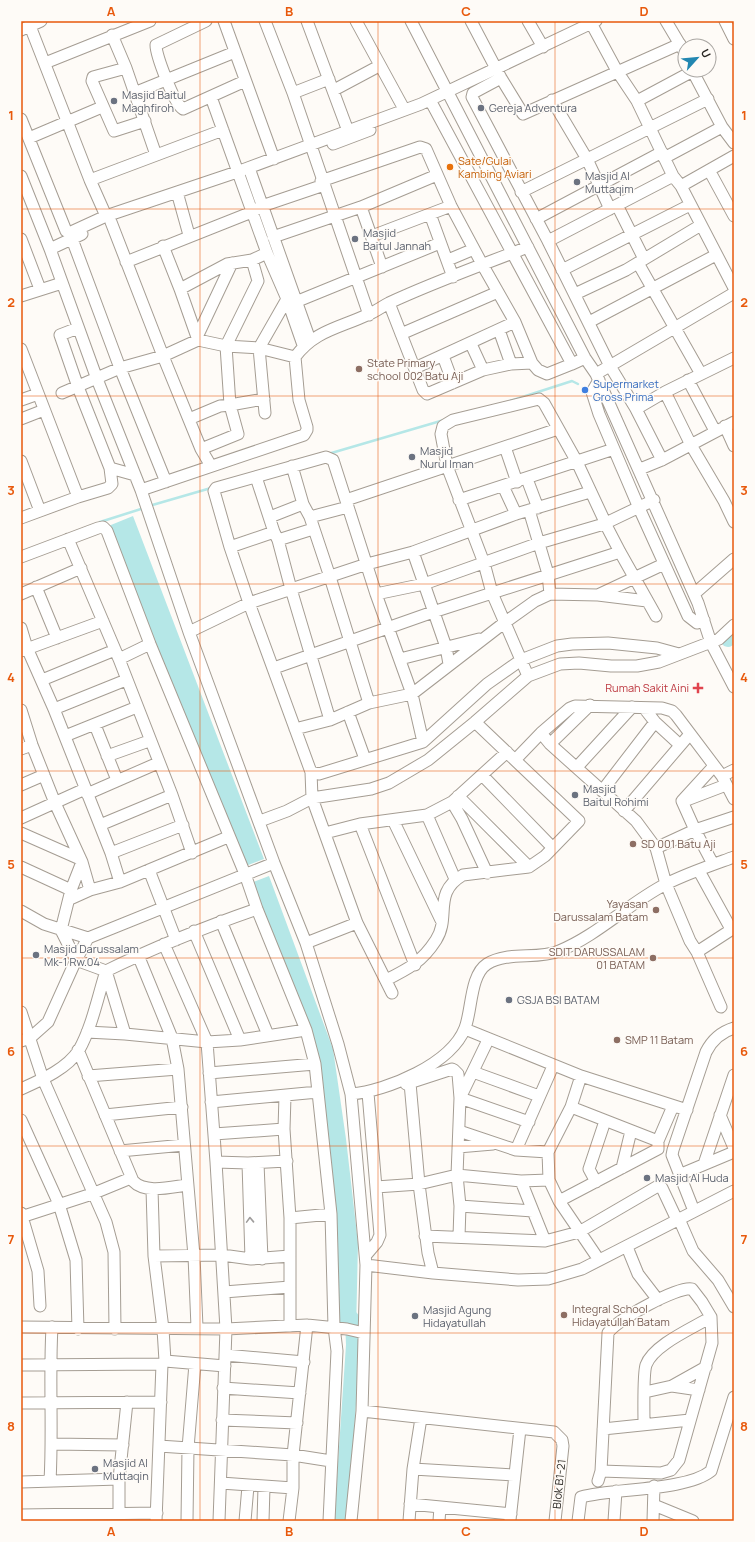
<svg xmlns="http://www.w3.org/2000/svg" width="755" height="1542" font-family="Manrope,sans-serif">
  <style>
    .water { fill: #b5e7e7 }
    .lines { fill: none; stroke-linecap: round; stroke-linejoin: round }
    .stream { stroke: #b5e7e7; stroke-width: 2.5 }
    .river { stroke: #b5e7e7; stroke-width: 14 }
    .minor-casing { stroke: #a59d93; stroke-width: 13 }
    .minor { stroke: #fff; stroke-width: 11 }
    .oneway { stroke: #9f9d9c }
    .grid { fill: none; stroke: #e8590c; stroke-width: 1; stroke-opacity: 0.55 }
    .worship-dot { fill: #6b7280; stroke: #fefbf7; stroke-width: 1.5 }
    .food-dot { fill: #e8710a; stroke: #fefbf7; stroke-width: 1.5 }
    .education-dot { fill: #8d6e63; stroke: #fefbf7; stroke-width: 1.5 }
    .shop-dot { fill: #3f7fe0; stroke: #fefbf7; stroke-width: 1.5 }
    .health-dot { fill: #e0444e; stroke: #fefbf7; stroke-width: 1.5 }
    .labels { text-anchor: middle; stroke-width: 3; stroke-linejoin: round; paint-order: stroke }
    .worship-label { font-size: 11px; fill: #5b616d; stroke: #fefbf7; text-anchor: start }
    .food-label { font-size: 11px; fill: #c56008; stroke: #fefbf7; text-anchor: start }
    .education-label { font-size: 11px; fill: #785e54; stroke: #fefbf7; text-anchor: start }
    .shop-label { font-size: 11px; fill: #366cbe; stroke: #fefbf7; text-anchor: start }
    .health-label { font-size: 11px; fill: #be3a42; stroke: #fefbf7; text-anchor: end }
    .street-label { font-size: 11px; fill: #292622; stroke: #fefbf7 }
    .neatline { fill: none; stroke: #e8590c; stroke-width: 1.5 }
    .grid-label { font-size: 13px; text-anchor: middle; font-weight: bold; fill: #e8590c }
  </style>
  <rect width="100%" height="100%" fill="#fefbf7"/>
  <path class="water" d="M133 516 264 859 243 867 106 527Z
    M269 876 333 1049 346 1139 358 1243 356 1332 339 1331 314 1050 248 884Z"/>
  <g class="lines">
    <path class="stream" d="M510 401 572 381 578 384
      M328 454 444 420
      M149 506 211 488
      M100 522 144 508"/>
    <path class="river" d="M728 640 734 636
      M341 1521 353 1345 352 1318"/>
    <defs>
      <path id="minor" d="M206 21 156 45C156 55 174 104 183 109L245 81
        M224 21 274 159
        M265 21 293 93 369 315
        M307 21 348 131
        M356 21 404 109
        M411 21 585 358 596 374 698 603 711 643 734 687
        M471 21 501 78 523 114 680 44
        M528 21 543 47
        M666 21 685 53
        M725 21 734 39
        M591 23 617 71 637 101 673 176 681 186 734 288
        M30 26 90 180 106 216
        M21 30 41 21
        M112 35 126 68 156 155
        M45 63 150 21
        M126 68 93 77 92 81 114 131 145 121
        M692 70 722 127 734 143
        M501 78 473 93 472 97 548 241 610 366 636 409 662 460
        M334 90 379 66
        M134 93 235 52
        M293 93 329 79
        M211 97 267 253 287 299 303 345
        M430 100 572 364 585 358
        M552 100 587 159 610 209
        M637 101 693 71
        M21 119 66 231 69 233 106 216 237 172 421 104 596 21
        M29 138 102 107
        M333 144 370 130
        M664 158 722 127
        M249 168 310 340
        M709 170 734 216
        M21 176 50 249 97 379 141 490 189 632 274 863 306 943 338 1044 351 1094 366 1265 362 1411 351 1521
        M90 180 223 130
        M321 181 420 147 426 149 451 206 482 264 515 322 532 363
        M681 186 734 156
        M177 192 189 235
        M521 192 708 99
        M617 205 644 259
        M361 207 382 267
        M430 214 453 277
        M536 219 662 152
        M111 222 163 356 201 449 211 466
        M372 236 451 206
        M273 237 361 207 437 175
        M21 239 40 289
        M72 239 120 368 166 482
        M548 241 673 176
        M163 246 180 289 198 340
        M50 249 82 234
        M448 260 474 249
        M126 262 252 212 262 206 324 185
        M638 263 701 374
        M562 270 690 205
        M180 289 227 264 252 260 267 253
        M575 294 626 270 701 225
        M21 296 62 283
        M298 301 440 243
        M389 303 423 390 427 394 483 370 511 364 532 363 538 370 547 374 572 364
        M589 322 716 255
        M499 330 511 364
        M401 334 498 292
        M197 337 232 263
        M471 344 483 370
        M21 349 78 497
        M443 356 453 383
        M415 368 515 322
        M596 374 734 293
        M599 380 592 392 599 414 639 508 688 616 697 623 704 620
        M688 380 715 431
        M665 392 691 445 724 501 734 522
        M62 393 120 368 163 356 198 340 226 346 259 348 295 357
        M21 400 38 394
        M636 409 665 392 734 358
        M265 413 259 348 287 299
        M21 419 44 410
        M189 419 220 406 230 405 226 346 258 281 252 260
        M725 426 734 446
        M505 447 517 482
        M201 449 238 434 230 405 264 399
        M21 461 40 511
        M292 466 303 504 310 517 330 577 369 703
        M110 468 135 475
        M640 469 662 460 734 422
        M256 477 274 532 278 540 291 589 330 720
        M527 479 538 508
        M503 486 516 514
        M141 490 304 435 307 430V427L299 400 295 357C314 331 339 328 367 315 375 312 381 307 389 303 434 282 482 265 528 247
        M346 500 558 429
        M459 500 614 449
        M529 510 548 574 550 594
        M270 517 303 504
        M310 517 348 507
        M21 518 78 497 108 488 112 484 110 468 78 387 60 335 78 328
        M68 539 119 659 172 795 192 853
        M278 540 313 529
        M230 547 274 532
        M413 552 446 647 449 664
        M21 557 98 528 103 527 107 531 150 644 245 874 257 909 306 1030 315 1064 331 1214 334 1327 337 1351 329 1521
        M36 587 57 638
        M21 594 81 568
        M376 594 424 584 539 543 604 524 607 527 620 552 656 616
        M694 594 734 559
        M598 595 664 564
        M21 628 27 648 54 709 111 853 120 882
        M189 632 249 603 367 564 413 552 516 514 590 492
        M21 651 103 621
        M119 659 150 644
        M400 659 479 639
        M274 668 433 612 620 552
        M528 676 492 593 484 563 447 466 441 434 443 426 453 420 539 399 544 403 577 462 605 522H608L654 500
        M42 680 115 650
        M644 708 655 722 680 745
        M54 709 126 680
        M21 710 32 745 55 803 82 862 90 890
        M348 712 365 759
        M95 725 117 780
        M295 729 330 720 369 703 412 694 504 623 535 601 550 594 598 595 647 601
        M541 733 550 744 636 821 656 848 666 884 690 941 697 952 734 928
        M65 736 137 707
        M550 744 590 705
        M21 749 32 745
        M107 756 149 741
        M515 760 541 733 570 708 575 706 662 708 672 711 676 715 722 776 734 799
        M577 767 632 707
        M311 772 319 774 423 742 487 684 521 660 557 646 572 644 608 643 657 648 679 654
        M482 775 552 847
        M722 776 734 770
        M21 785 44 775
        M602 791 655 722
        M87 794 158 763
        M458 796 529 867
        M682 801 695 830 713 864
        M682 801 714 766
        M684 801 726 785
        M452 802 462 819 487 873
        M624 811 690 734
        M427 815 455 879
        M21 818 85 789
        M393 820 441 920
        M260 821 287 811 312 798 371 789 389 783 428 760 475 722 528 676 560 664 579 663 611 666H637L659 662 719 639 734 625
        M360 824 415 965
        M100 825 172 795
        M21 833 80 859
        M325 833 360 824 427 815 452 802 507 752
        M656 848 695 830 734 817
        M111 853 183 825
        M82 862 71 890 61 930 76 960 106 971
        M21 867 71 890
        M149 870 176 940
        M699 871 731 929
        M70 899 90 890 120 882 228 837
        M21 911 44 924 88 938
        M221 921 268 1035
        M194 931 240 1040
        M306 943 357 923
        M164 944 207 1042 216 1162 226 1329 219 1521
        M697 952 721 1007
        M138 955 172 1038 178 1069 194 1256 197 1327
        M106 971 125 1034
        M386 980C408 969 422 962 436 940 451 917 432 893 463 875L529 867 545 856 579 821 475 722
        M392 993 357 923 312 798 311 772 249 603 230 547 214 491 216 488 326 457 333 460 376 594 412 694 423 742
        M21 1012 43 1079 106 1222 114 1252 115 1329
        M465 1029 581 1076 687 1110
        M87 1032 125 1034 207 1042 240 1040 306 1030
        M21 1041 30 1038 48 1022 76 960 88 938 274 863
        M78 1050 133 1181C145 1194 171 1187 187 1185
        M473 1072 539 1096
        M209 1073 315 1064
        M88 1076 178 1069
        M581 1076 571 1107 548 1152 549 1180 559 1201 599 1260
        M410 1083 419 1184 428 1253 433 1273
        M406 1084 452 1069 454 1070 458 1074 460 1098 529 1122
        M21 1089C41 1080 67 1069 79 1050 92 1027 98 996 106 971 155 947 205 927 257 909
        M351 1094C387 1091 451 1064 465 1028 472 1010 470 975 487 964 508 951 537 960 559 951 598 935 629 903 666 884 688 873 712 865 734 857
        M285 1096 284 1129 290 1218V1326
        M211 1102 318 1092
        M571 1107 658 1141
        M105 1115 182 1107
        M720 1115 734 1148
        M21 1120 59 1204 76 1260 78 1329
        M459 1131 516 1150 548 1152
        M214 1134 284 1129
        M458 1147 493 1144
        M516 1150 553 1066
        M120 1151 184 1145
        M216 1162 248 1163 287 1161
        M248 1163 251 1259
        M258 1163 262 1259
        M704 1164 734 1075
        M622 1168 631 1131
        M679 1175 734 1152
        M521 1181 545 1241
        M596 1182 589 1169 605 1121
        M376 1187 419 1184 457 1175 521 1181 549 1180
        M152 1189 154 1256 163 1329 165 1361 162 1364 156 1521
        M559 1201 658 1149V1141L673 1106
        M460 1206 533 1211
        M694 1211 672 1155 673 1150 706 1052C712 1040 721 1032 734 1028
        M21 1213 38 1271 40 1306
        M21 1217 92 1194 131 1178
        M290 1218 331 1214
        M679 1219 693 1251 718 1280 734 1307
        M425 1236 545 1241 579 1232 658 1186 662 1188 677 1220
        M459 1237 460 1206 457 1175 460 1098 488 1040
        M627 1247 638 1274 658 1300
        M366 1255 377 1242 380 1235 368 1093
        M154 1256 222 1255 251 1259 290 1256
        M366 1265 433 1273 518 1280 548 1279 582 1269 734 1191
        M224 1292 290 1287
        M21 1327 226 1329 307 1325 347 1329 364 1333
        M225 1355 304 1362
        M165 1361 225 1366
        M21 1365 162 1364
        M672 1386 706 1367
        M223 1388 300 1393
        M645 1392 672 1386 699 1390
        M21 1403 161 1402
        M362 1411 554 1432 562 1440 563 1446 555 1521
        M222 1420 297 1423
        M644 1424C644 1411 643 1374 646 1365 653 1345 693 1328 711 1317
        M603 1429 690 1420
        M52 1444 123 1445
        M159 1446 293 1455 331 1461
        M413 1469 514 1475
        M50 1481C53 1430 49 1379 52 1327
        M598 1481 601 1471 608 1333C616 1320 678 1286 692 1289L702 1302 711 1317 712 1343 679 1460 671 1470 661 1473 601 1471
        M21 1482 119 1479
        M221 1483 293 1488
        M410 1504 511 1514
        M654 1505 693 1521
        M119 1513V1479L127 1402
        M21 1515 157 1513
        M510 1520 520 1429
        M187 1521 188 1448 195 1364
        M245 1521 248 1486
        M263 1521 264 1487
        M289 1521 293 1488V1455L307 1325
        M409 1521 413 1469 421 1418
        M439 1521 440 1507
        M578 1521 581 1497C615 1488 686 1491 711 1471L734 1397
        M614 1521 616 1491
        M653 1521 654 1486"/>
    </defs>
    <use href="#minor" class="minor-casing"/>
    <use href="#minor" class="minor"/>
  </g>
  <defs><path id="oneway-chevron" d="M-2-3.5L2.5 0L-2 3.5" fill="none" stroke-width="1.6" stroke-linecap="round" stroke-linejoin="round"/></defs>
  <use class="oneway" href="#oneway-chevron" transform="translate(250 1220) rotate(-92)"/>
  <path class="grid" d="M200 21V1521M378 21V1521M555 21V1521M21 209H734M21 396H734M21 584H734M21 771H734M21 958H734M21 1146H734M21 1333H734"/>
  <g class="worship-dot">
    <circle cx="114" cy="101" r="4"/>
    <circle cx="481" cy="108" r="4"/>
    <circle cx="577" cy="182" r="4"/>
    <circle cx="355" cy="239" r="4"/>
    <circle cx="412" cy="457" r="4"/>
    <circle cx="575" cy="795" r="4"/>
    <circle cx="36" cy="955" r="4"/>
    <circle cx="509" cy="1000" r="4"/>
    <circle cx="647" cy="1178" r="4"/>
    <circle cx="415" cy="1316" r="4"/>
    <circle cx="95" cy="1469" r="4"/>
  </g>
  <circle class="food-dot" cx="450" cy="167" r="4"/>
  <g class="education-dot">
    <circle cx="359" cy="369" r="4"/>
    <circle cx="633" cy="844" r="4"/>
    <circle cx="656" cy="910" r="4"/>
    <circle cx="653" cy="958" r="4"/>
    <circle cx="617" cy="1040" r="4"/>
    <circle cx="564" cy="1315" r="4"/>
  </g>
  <circle class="shop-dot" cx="585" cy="390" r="4"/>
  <path class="health-dot" d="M696 682h4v4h4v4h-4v4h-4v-4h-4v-4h4z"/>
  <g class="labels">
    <g class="worship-label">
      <text x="122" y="99">Masjid Baitul<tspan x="122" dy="13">Maghfiroh</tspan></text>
      <text x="489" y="112">Gereja Adventura</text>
      <text x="585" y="180">Masjid Al<tspan x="585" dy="13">Muttaqim</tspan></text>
      <text x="363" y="237">Masjid<tspan x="363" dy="13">Baitul Jannah</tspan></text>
      <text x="420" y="455">Masjid<tspan x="420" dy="13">Nurul Iman</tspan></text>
      <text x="583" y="793">Masjid<tspan x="583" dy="13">Baitul Rohimi</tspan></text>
      <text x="44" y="953">Masjid Darussalam<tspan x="44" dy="13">Mk-1 Rw.04</tspan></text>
      <text x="517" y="1004">GSJA BSI BATAM</text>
      <text x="655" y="1182">Masjid Al Huda</text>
      <text x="423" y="1314">Masjid Agung<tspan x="423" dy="13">Hidayatullah</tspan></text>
      <text x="103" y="1467">Masjid Al<tspan x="103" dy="13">Muttaqin</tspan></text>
    </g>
    <g class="food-label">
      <text x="458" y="165">Sate/Gulai<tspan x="458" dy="13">Kambing Aviari</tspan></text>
    </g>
    <g class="education-label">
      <text x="367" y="367">State Primary<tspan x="367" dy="13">school 002 Batu Aji</tspan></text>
      <text x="641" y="848">SD 001 Batu Aji</text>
      <text x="648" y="908" text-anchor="end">Yayasan<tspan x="648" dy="13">Darussalam Batam</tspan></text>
      <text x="645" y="956" text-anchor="end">SDIT DARUSSALAM<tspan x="645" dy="13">01 BATAM</tspan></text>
      <text x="625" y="1044">SMP 11 Batam</text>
      <text x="572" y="1313">Integral School<tspan x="572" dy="13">Hidayatullah Batam</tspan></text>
    </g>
    <g class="shop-label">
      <text x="593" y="388">Supermarket<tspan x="593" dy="13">Gross Prima</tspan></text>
    </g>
    <g class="health-label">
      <text x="689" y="692">Rumah Sakit Aini</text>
    </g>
    <g class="street-label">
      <text transform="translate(559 1484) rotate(-84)" y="4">Blok B1-21</text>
    </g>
  </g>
  <rect width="755" height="1542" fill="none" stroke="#fefbf7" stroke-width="44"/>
  <g transform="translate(697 58) rotate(63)"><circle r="19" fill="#fefbf7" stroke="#a9a6a2"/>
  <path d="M0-3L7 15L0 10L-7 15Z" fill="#2287b1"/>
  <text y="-6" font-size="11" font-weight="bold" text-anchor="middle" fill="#292622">U</text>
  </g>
  <rect x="22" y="22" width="711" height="1498" class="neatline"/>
  <g class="grid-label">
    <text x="111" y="16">A</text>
    <text x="289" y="16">B</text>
    <text x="466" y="16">C</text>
    <text x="644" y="16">D</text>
    <text x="11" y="120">1</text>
    <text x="744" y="120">1</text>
    <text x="11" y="307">2</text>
    <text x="744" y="307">2</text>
    <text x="11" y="495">3</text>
    <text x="744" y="495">3</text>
    <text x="11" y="682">4</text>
    <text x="744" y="682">4</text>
    <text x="11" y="869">5</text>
    <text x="744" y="869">5</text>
    <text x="11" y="1056">6</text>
    <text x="744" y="1056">6</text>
    <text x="11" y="1244">7</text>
    <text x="744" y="1244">7</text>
    <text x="11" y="1431">8</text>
    <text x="744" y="1431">8</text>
    <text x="111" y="1536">A</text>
    <text x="289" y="1536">B</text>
    <text x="466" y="1536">C</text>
    <text x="644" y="1536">D</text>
  </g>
</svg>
